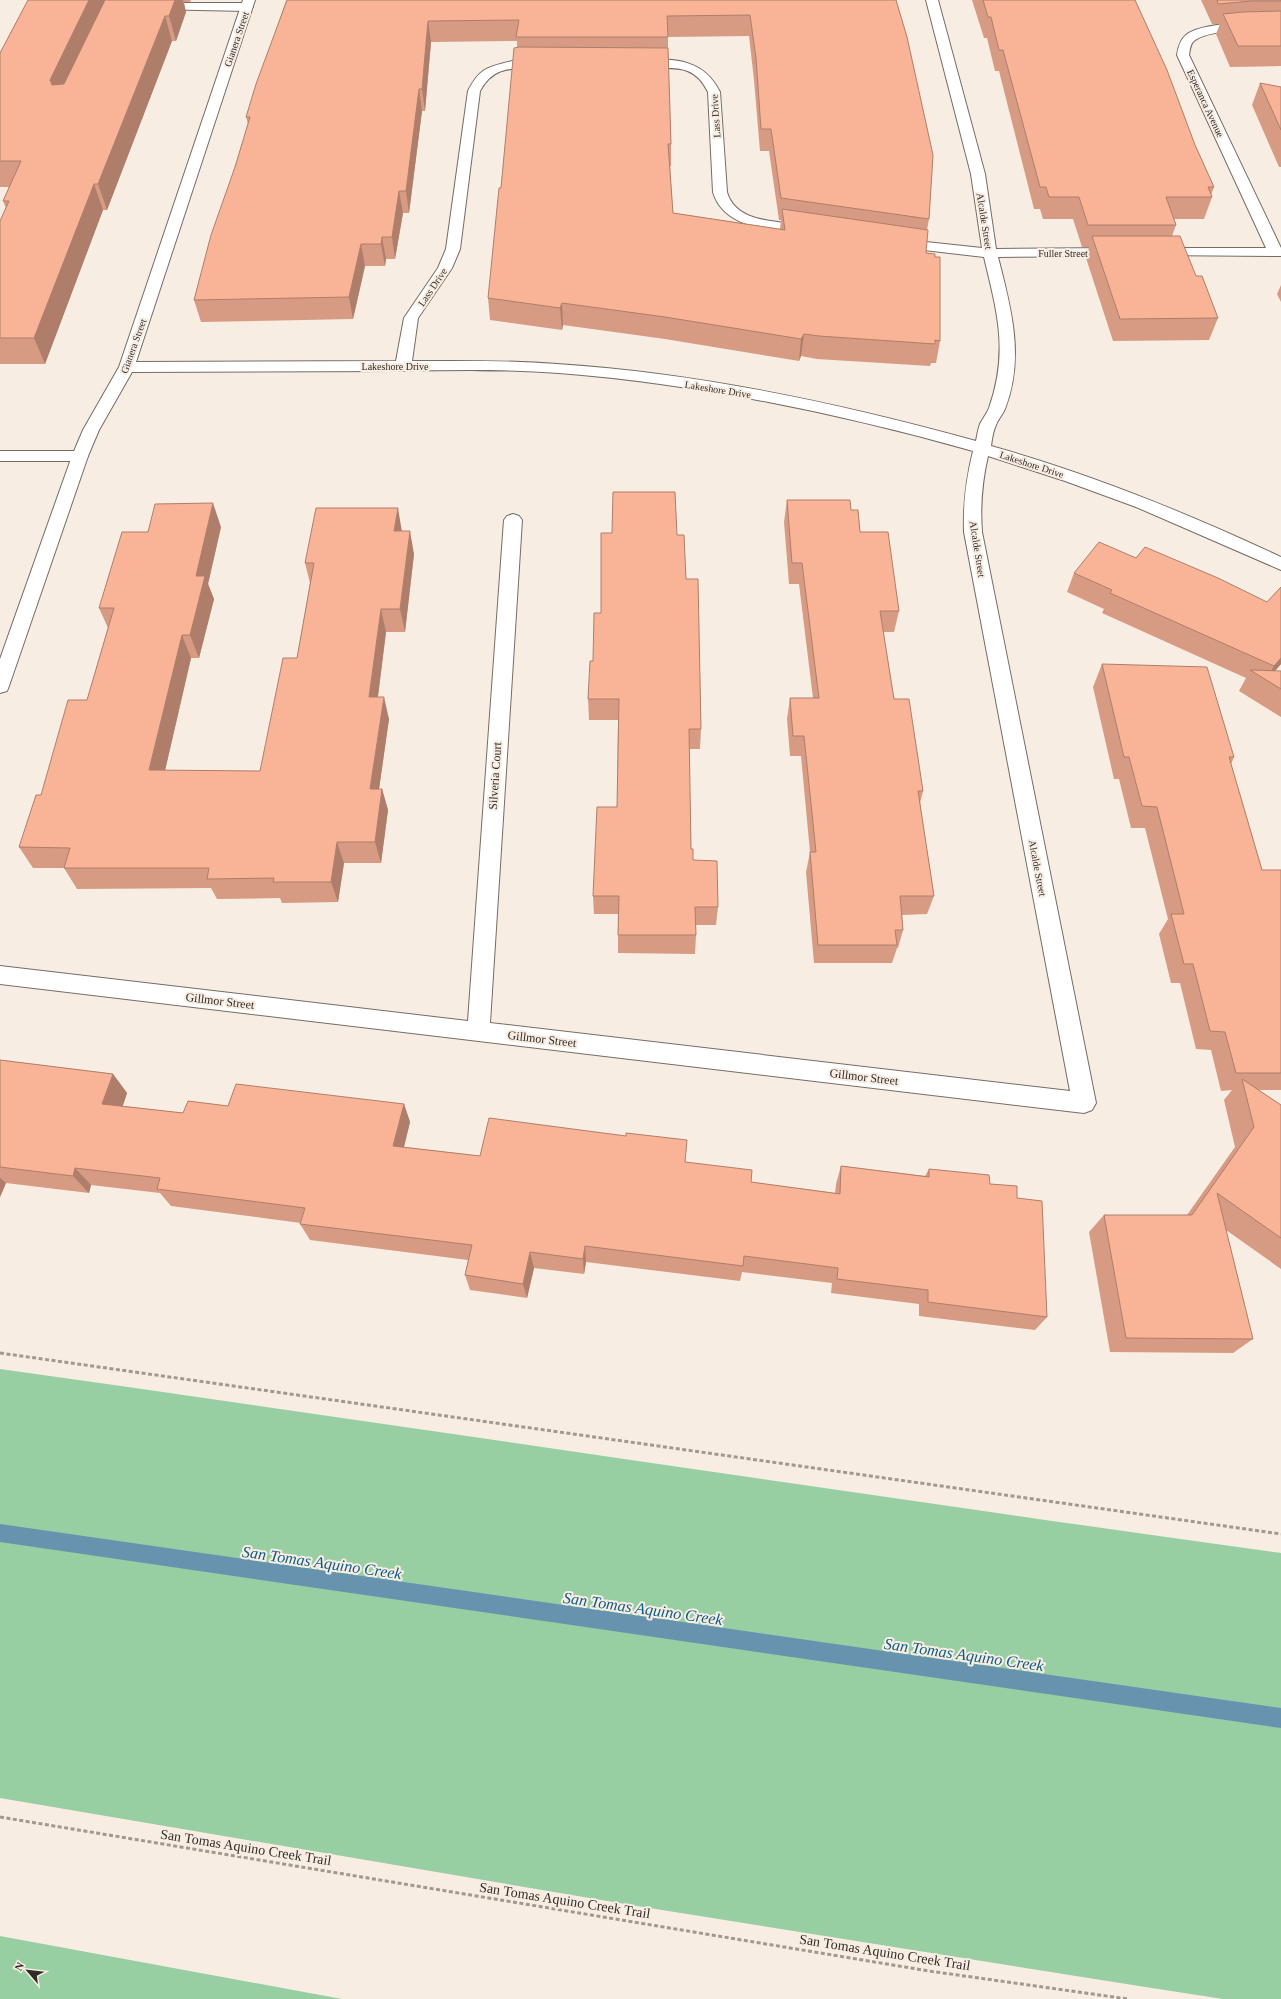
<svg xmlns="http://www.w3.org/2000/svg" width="1281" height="1999" font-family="'Times New Roman',serif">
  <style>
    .green { fill: #97cea2 }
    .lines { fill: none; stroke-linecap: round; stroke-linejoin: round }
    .stream { fill: #6793af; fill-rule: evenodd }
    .lane-casing { stroke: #766c64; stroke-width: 2 }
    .street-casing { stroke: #766c64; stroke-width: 2 }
    .path { stroke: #a09891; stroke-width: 3; stroke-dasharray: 4 2.5; stroke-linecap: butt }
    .lane { fill: #fff; fill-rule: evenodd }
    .street { fill: #fff; fill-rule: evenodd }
    .wall { fill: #d69b82; fill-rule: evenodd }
    .shaded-wall { fill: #ae7e6a }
    .building { fill: #f9b497; stroke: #ae7e6a }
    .labels { text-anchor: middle; stroke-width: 4; stroke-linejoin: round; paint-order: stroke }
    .far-street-label { font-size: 10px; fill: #302c28; stroke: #f8ede3 }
    .street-label { font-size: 12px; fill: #302c28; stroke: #f8ede3 }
    .near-street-label { font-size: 14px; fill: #302c28; stroke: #f8ede3 }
    .near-water-label { font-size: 16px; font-style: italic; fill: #0c5c85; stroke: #f8ede3 }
  </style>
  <rect width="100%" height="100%" fill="#f8ede3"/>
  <path class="green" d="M0 1369C427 1429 854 1494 1281 1553V1999H1223L1139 1986 637 1906 0 1798Z
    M0 1936 342 1999H0Z"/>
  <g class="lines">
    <path class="stream" d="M0 1524 1281 1708V1728L0 1542Z"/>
    <defs>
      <path id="lane" d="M154 3H247L253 7 247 11 150 9 148 7Z
        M0 451H80L86 452 88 456 86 460 80 461H0Z"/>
      <path id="street" d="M243 0H255L136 362 396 361 404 318 438 268 446 249 468 91C472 83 476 76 483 71 493 64 541 52 549 63L547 66C520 72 497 60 480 91L460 249 452 268 418 318 412 361C460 361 508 360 557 364 698 373 839 403 976 441 977 436 978 429 980 424 983 418 987 413 989 408 1009 351 997 312 984 257L898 247 893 246 891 243 893 240 898 239 982 248 971 174 926 0H938L985 174 996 249 1117 248 1122 249 1124 252 1122 255 1117 256 998 257C1011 308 1025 357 1005 409 1003 414 998 419 996 425 993 431 992 439 991 446 1091 474 1187 513 1281 557V570L1136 507 1065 481 988 456C982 482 980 505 982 532L1096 1103 1092 1110 1084 1113 0 984V966L468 1021 504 520 507 516 513 514 519 516 522 520 490 1023 1070 1091 964 532C963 503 966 480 973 451 838 413 699 384 559 373 505 369 451 370 397 371 308 371 220 372 132 372L99 430 88 456 9 686 7 691 0 693V659L72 456 83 430 119 367Z
        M1281 22V30C1261 30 1209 28 1194 41 1190 44 1190 50 1189 55L1281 248V256L1152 255 1150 252 1152 249 1157 248H1266L1177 55C1178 48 1180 40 1186 35 1203 21 1258 23 1281 22Z
        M640 59C674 59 703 58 720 92L727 192C737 227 787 220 815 227L817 230 815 233 810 234C777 230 724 231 713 192L708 92C691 57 665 73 636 66L634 63Z"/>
    </defs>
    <use href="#lane" class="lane-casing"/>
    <use href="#street" class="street-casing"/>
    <path class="path" d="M0 1353 1281 1534
      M0 1817 929 1971 1128 1999"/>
    <use href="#lane" class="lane"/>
    <use href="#street" class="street"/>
  </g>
  <path class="wall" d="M28 0H191L190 2H184L186 12 176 41H172L107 210H103L45 364H0V221L6 208 3 201 9 187H0V53Z
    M896 0 929 219 927 230 926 253 940 341 936 363H931L930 366 817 359 801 356 799 361 665 339 563 325 562 330 490 320 488 298 517 47V41L431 42 425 111H422L409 213H403L395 259H386L385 266H365L353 319 201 322 194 300 248 124 246 117 286 1ZM749 36 754 80 760 151H769L779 220H781L780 229 673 213 670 166H671V144L668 48V37Z
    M972 0H1135L1195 145 1214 187 1211 195 1212 197 1204 219H1174L1176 225 1172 236 1196 276 1218 318 1209 340 1113 341 1086 258 1089 247H1082L1073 219H1043L1040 209H1034L999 71H995L987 38H984Z
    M1201 0H1281V66L1230 67 1216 34 1220 24H1212Z
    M1260 83 1281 87V167H1279L1252 105Z
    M1281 285V302L1277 294Z
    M787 500 851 510 860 532 899 611 894 632H883L894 699 923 791 920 803 934 896 927 914 902 915 903 930 898 948H897L892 963H814L806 872 810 852 801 756H790L787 719 790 698H813L799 584H789L784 522Z
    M221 527 208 584 214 599 199 658H191L165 771H260L297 658 310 583 305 563 402 531 414 554 405 632H386L378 697 389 719 379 789H382L388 810 381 863H344L338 902 282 903 280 898 217 899 211 888 77 889 64 868H33L19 847 41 795 87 700 108 628 99 608 148 532Z
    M677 535 686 579 701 729 700 749H689L691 849 693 860 718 907 716 925H696V935L695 954 618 953V914H594L593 896 617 807 618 720H589L588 699 593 661 601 613Z
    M1136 558 1267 602 1281 587V664L1275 671H1281V717L1239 691 1246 678 1102 613 1104 609 1067 592 1074 573Z
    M1102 664 1234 757 1231 764 1262 870H1281V1090H1258L1281 1105V1269L1226 1230 1253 1339 1233 1353 1110 1352 1089 1232 1104 1215H1187L1235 1147 1224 1100 1232 1090 1221 1091 1211 1050 1196 1049 1180 983H1171L1159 934 1168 919 1145 828H1131L1119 779H1114L1093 687Z
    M0 1060 113 1074 127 1093 123 1106 183 1113 228 1106 404 1104 410 1122 404 1147 480 1156 685 1162 751 1182 835 1193 836 1184 841 1166 925 1176 929 1169 990 1184 1017 1198 1047 1317 1035 1330 919 1316V1304L831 1293 832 1283 742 1272 740 1281 586 1262 584 1274 534 1268 527 1298 470 1290 465 1275 468 1260 310 1240 300 1224 301 1223 171 1206 160 1193 91 1185 89 1193 6 1183 0 1197Z"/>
  <path class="shaded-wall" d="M89 0H109L59 105 50 80Z
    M175 0H183L186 12 176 41 169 16Z
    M165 16 172 41 107 210 98 184Z
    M428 21 431 42 425 111 422 89Z
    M419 89 422 111 409 213 406 191Z
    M94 184 103 210 45 364 34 338Z
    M399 191 403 213 395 259 392 237Z
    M382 237 386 259 385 266 381 244Z
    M361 244 365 266 353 319 349 297Z
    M562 303 563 325 562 330 560 308Z
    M804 334 801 356 799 361 801 339Z
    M213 503 221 527 208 584 214 599 199 658 190 635 196 576Z
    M398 508 402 532 394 531Z
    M410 531 414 554 405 632 400 609Z
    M381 609 386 632 375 719 369 697Z
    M182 635 191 658 160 792 149 770Z
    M1281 658V664L1267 680H1266L1274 666Z
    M384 697 389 719 376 810 370 789Z
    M382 789 388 810 381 863 375 842Z
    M337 842 344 863 338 902 331 882Z
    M113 1074 127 1093 117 1122 102 1104Z
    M404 1104 410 1122 400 1163 393 1146Z
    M75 1168 91 1185 89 1193 73 1176Z
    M0 1178 6 1183 0 1197Z
    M585 1246 586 1262 584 1274 583 1259Z
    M530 1252 534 1268 527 1298 523 1284Z"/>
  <path class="building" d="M28 0H89L50 80 52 85 64 84 105 0H175L169 16H165L98 184H94L34 338H0V221L9 201H3L21 161H0V53Z
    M287 0H896L907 37 933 155 929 219 781 198 771 129H761L756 58 750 15 667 16 668 37H516L519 20 428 21 422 89H419L406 191H399L392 237H382L381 244H361L349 297 194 300 211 235 235 167 250 117H246L256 84Z
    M983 0H1135L1167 70 1195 145 1214 187H1208L1212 197H1166L1176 225H1088L1079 197H1049L1046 187H1040L1003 50H999L991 17H988Z
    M1217 0H1281V1H1252L1218 4Z
    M1281 11V46H1238L1223 14 1243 12Z
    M519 47 668 48 671 144H668L673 213 785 230 782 209 928 230 926 253 935 254V257H940V341L935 340V344L819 336 804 334 801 339 665 317 562 303 560 308 488 298 499 188H501L514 48Z
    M1260 83 1281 87V130Z
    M1092 236H1180L1196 276H1202L1218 318 1120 319Z
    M613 492H675L677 535H684L686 579H698L701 729H689L691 849H693V860L717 861 718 907H695L696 935H618L619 896H593L597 807H617L619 699H588L590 661H593L594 613H601V533H612Z
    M787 500H850L851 510H858L860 532H888L899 611H880L894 699H909L923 791H918L934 896H900L903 930H895L897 945H818L810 852H816L804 736H793L790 698H819L802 563H792Z
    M213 503 196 576H205L190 635H182L149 770 260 771 283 658H297L314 563H305L316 508H398L394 531H410L400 609H381L369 697H384L370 789H382L375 842H337L331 882H273L274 878 207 879 209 868H64L70 848 19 847 36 795H41L68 700H87L114 608H99L122 532H148L155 504Z
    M1099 542 1136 558 1145 547 1218 578 1267 602 1281 587V658L1274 666 1110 593 1112 590 1074 573Z
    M1102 664 1207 667 1234 757H1229L1262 870H1281V1073H1236L1225 1032 1210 1031 1193 964H1184L1171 914H1184L1157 807 1142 806 1129 757H1124Z
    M1250 670 1281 671V689Z
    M0 1060 113 1074 102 1104 183 1113 188 1101 228 1106 236 1084 404 1104 393 1146 480 1156 489 1118 626 1136V1133L687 1140 685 1162 752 1170 751 1182 840 1194 841 1166 929 1177V1169L989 1175 990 1184 1017 1186V1198L1042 1201 1047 1317 928 1302V1290L837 1279 838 1268 744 1256 743 1266 585 1246 583 1259 530 1252 523 1284 465 1275 472 1245 300 1224 305 1208 157 1189 160 1178 75 1168 73 1176 0 1167Z
    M1242 1079 1281 1105V1238L1217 1193 1253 1339 1126 1338 1104 1215H1192L1254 1127Z"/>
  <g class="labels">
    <g class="far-street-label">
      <text transform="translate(236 39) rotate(-71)" y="4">Gianera Street</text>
      <text transform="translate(1206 103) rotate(65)" y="4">Esperanca Avenue</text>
      <text transform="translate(715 116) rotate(-94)" y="4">Lass Drive</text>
      <text transform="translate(985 221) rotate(81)" y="4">Alcalde Street</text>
      <text x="1063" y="257">Fuller Street</text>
      <text transform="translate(432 287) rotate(-56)" y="4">Lass Drive</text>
      <text transform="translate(133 346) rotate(-70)" y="4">Gianera Street</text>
      <text x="395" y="370">Lakeshore Drive</text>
      <text transform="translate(718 389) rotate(9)" y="4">Lakeshore Drive</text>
      <text transform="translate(1032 464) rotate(18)" y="4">Lakeshore Drive</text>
      <text transform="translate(978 549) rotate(81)" y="4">Alcalde Street</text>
      <text transform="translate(1038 868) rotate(79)" y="4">Alcalde Street</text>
    </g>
    <g class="street-label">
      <text transform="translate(495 776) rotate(-86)" y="4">Silveria Court</text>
      <text transform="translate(220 1001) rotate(7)" y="4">Gillmor Street</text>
      <text transform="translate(542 1039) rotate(7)" y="4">Gillmor Street</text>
      <text transform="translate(864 1077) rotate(7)" y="4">Gillmor Street</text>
    </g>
    <g class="near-street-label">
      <text transform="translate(246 1847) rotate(9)" y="5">San Tomas Aquino Creek Trail</text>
      <text transform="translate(565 1900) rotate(9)" y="5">San Tomas Aquino Creek Trail</text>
      <text transform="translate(885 1952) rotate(9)" y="5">San Tomas Aquino Creek Trail</text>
    </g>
    <g class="near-water-label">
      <text transform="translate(322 1562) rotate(8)" y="6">San Tomas Aquino Creek</text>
      <text transform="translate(643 1608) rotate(8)" y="6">San Tomas Aquino Creek</text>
      <text transform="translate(964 1654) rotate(8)" y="6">San Tomas Aquino Creek</text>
    </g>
  </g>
  <g transform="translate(28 1971) rotate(298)" stroke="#f8ede3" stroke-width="3" paint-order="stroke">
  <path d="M0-3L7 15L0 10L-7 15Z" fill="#302c28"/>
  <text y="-6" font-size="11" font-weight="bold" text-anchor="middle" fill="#302c28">N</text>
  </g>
</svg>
